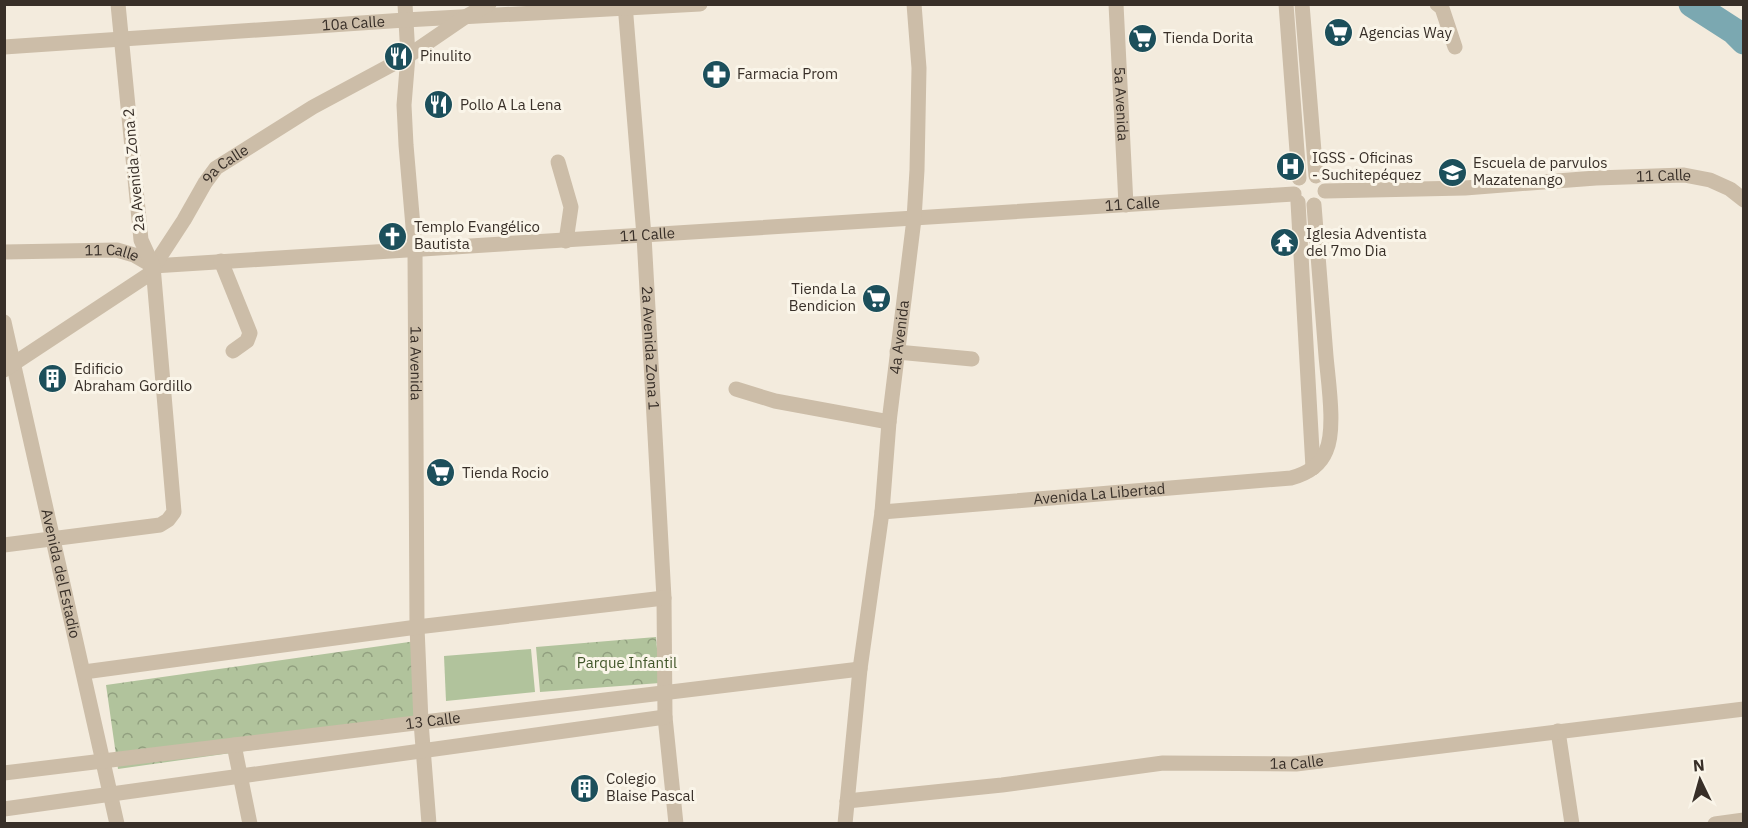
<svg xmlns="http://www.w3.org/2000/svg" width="1748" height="828" font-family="'IBM Plex Sans',sans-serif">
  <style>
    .grass { fill: #b1c39c }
    .park { fill: url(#park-crowns) }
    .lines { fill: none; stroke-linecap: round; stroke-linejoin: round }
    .river { stroke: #7ba8b1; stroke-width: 27 }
    .minor { stroke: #ccbda8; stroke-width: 15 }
    .labels { text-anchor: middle; stroke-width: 6; stroke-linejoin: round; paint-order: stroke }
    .street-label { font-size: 15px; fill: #382f28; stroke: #faf5e9 }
    .poi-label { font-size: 15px; fill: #382f28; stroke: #faf5e9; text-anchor: start }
    .park-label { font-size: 15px; fill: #42572b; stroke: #faf5e9 }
  </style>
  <defs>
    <pattern id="park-crowns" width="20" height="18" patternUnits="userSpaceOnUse" patternTransform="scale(1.5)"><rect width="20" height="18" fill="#b1c39c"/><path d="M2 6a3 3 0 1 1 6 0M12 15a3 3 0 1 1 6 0" fill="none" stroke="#919f7f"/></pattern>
  </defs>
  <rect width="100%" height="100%" fill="#f3ebdd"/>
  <path class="grass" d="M531 649 535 692 446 701 444 656Z"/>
  <path class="park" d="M656 637 660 683 540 692 536 647Z
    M416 641 428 725 118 769 106 685Z"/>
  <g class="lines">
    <path class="river" d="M1692 4 1734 31 1744 41"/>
    <g class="minor">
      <path id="s1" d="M405 4 408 56 404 105 406 145 415 250 417 627 421 722 429 824"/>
      <path id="s2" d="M625 4 644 236 664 598 665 717 676 824"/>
      <path id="s3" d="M1116 4 1126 205"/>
      <path d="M1286 4 1299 178"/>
      <path d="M1302 4 1316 176"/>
      <path d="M1437 4 1442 8 1455 47"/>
      <path id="s4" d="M4 47 405 20 700 4"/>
      <path d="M558 162 571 207 566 241"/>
      <path id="s5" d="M1325 191 1465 188 1596 178 1684 175 1710 180 1730 189 1744 200"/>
      <path d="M1298 202 1313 468"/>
      <path id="s6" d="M4 252 117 250 134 255 153 266 1294 194"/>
      <path d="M221 261 250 333 247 341 233 351"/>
      <path id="s7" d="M4 322 117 824"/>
      <path d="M897 352 972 359"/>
      <path id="s8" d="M4 370 148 275 184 220 205 183 216 168 313 107 408 56 465 17 489 4"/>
      <path d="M736 389 775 401 889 422"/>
      <path id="s9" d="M882 512 1291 478C1306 474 1320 466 1326 451 1336 430 1328 380 1326 356 1322 306 1318 256 1314 205"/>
      <path d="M4 545 160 525 168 520 174 512 153 266 141 240 118 4"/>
      <path d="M84 672 417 627 664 598"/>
      <path d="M1558 731 1572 824"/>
      <path d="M234 745 250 824"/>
      <path id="s10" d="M4 773 860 669"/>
      <path id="s11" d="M847 801 1002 785 1163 763 1296 764 1744 709"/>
      <path d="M4 809 665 717"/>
      <path id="s12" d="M845 824 860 669 882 512 889 422 914 219 917 170 919 68 914 4"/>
      <path d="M1715 824 1744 820"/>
    </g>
  </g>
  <defs>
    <symbol id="supermarket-disc" viewBox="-11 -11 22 22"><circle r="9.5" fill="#1c4f5b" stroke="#faf5e9"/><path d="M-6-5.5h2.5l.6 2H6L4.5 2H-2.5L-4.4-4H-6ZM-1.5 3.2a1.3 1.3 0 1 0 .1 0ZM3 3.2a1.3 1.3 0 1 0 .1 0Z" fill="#fff"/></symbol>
    <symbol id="restaurant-disc" viewBox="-11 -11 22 22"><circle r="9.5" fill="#1c4f5b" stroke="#faf5e9"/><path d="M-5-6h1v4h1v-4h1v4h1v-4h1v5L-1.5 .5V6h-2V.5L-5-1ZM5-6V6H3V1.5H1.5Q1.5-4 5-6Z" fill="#fff"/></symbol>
    <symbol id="pharmacy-disc" viewBox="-11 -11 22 22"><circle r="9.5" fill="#1c4f5b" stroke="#faf5e9"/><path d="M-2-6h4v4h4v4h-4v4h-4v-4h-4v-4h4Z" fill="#fff"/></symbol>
    <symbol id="hospital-disc" viewBox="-11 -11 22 22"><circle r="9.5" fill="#1c4f5b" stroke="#faf5e9"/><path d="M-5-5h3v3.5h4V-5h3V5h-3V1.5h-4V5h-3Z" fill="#fff"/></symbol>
    <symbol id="school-disc" viewBox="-11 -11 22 22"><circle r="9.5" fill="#1c4f5b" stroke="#faf5e9"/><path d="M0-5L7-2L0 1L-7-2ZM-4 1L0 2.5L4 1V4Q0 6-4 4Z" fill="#fff"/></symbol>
    <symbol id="church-disc" viewBox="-11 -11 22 22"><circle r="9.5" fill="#1c4f5b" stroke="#faf5e9"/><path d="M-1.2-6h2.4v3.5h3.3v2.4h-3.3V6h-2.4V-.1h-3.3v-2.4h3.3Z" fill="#fff"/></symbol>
    <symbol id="temple-disc" viewBox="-11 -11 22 22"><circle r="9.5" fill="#1c4f5b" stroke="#faf5e9"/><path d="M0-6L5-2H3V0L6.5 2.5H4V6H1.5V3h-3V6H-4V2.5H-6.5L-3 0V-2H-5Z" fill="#fff"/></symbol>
    <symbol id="building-disc" viewBox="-11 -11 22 22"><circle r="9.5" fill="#1c4f5b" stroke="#faf5e9"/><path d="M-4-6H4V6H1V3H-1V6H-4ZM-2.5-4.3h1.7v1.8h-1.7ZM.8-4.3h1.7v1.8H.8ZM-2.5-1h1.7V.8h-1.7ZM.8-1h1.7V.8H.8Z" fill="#fff"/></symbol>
  </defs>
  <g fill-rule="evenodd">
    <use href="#supermarket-disc" x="1322" y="16" width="33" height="33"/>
    <use href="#supermarket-disc" x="1126" y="22" width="33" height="33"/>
    <use href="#restaurant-disc" x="382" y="40" width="33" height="33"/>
    <use href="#pharmacy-disc" x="700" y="58" width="33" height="33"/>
    <use href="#restaurant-disc" x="422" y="88" width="33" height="33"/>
    <use href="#hospital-disc" x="1274" y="150" width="33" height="33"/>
    <use href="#school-disc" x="1436" y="156" width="33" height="33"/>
    <use href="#church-disc" x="376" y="220" width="33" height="33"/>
    <use href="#temple-disc" x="1268" y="226" width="33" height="33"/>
    <use href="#supermarket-disc" x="860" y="282" width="33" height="33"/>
    <use href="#building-disc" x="36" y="362" width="33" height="33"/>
    <use href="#supermarket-disc" x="424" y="456" width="33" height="33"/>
    <use href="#building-disc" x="568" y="772" width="33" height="33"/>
  </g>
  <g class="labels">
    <g class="street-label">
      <text dy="5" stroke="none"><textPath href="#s4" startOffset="350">10a Calle</textPath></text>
      <text dy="5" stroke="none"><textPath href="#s3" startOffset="100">5a Avenida</textPath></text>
      <text dy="5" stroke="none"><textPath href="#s8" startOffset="309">9a Calle</textPath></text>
      <text transform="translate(134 170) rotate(-95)" y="5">2a Avenida Zona 2</text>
      <text dy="5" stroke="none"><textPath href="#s5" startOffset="339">11 Calle</textPath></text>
      <text dy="5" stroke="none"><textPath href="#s6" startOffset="1134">11 Calle</textPath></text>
      <text dy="5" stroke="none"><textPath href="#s6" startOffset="648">11 Calle</textPath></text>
      <text dy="5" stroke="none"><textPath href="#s6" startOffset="108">11 Calle</textPath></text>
      <text dy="5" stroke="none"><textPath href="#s12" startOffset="490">4a Avenida</textPath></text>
      <text dy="5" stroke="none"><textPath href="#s2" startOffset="345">2a Avenida Zona 1</textPath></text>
      <text dy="5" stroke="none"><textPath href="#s1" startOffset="360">1a Avenida</textPath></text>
      <text dy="5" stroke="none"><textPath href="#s9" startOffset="218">Avenida La Libertad</textPath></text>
      <text dy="5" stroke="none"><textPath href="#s7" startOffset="258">Avenida del Estadio</textPath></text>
      <text dy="5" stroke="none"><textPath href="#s10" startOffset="432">13 Calle</textPath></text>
      <text dy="5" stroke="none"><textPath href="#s11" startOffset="452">1a Calle</textPath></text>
    </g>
    <g class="poi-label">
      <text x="1359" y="38">Agencias Way</text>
      <text x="1163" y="43">Tienda Dorita</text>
      <text x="420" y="61">Pinulito</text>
      <text x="737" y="79">Farmacia Prom</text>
      <text x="460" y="110">Pollo A La Lena</text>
      <text x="1312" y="163">IGSS - Oficinas<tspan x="1312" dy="17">- Suchitepéquez</tspan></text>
      <text x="1473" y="168">Escuela de parvulos<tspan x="1473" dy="17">Mazatenango</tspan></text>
      <text x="414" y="232">Templo Evangélico<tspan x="414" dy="17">Bautista</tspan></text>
      <text x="1306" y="239">Iglesia Adventista<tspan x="1306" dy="17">del 7mo Dia</tspan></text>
      <text x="856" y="294" text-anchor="end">Tienda La<tspan x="856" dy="17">Bendicion</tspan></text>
      <text x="74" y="374">Edificio<tspan x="74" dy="17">Abraham Gordillo</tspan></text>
      <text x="462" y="478">Tienda Rocio</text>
      <text x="606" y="784">Colegio<tspan x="606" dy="17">Blaise Pascal</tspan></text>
    </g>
    <g class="park-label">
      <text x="627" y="668">Parque Infantil</text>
    </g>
  </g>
  <rect width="1748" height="828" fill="none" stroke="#382f28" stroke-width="12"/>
  <g transform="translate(1700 780) rotate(355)" stroke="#faf5e9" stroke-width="4.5" paint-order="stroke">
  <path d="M0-4.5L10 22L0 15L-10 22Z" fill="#382f28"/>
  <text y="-9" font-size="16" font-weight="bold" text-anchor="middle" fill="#382f28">N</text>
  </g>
</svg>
